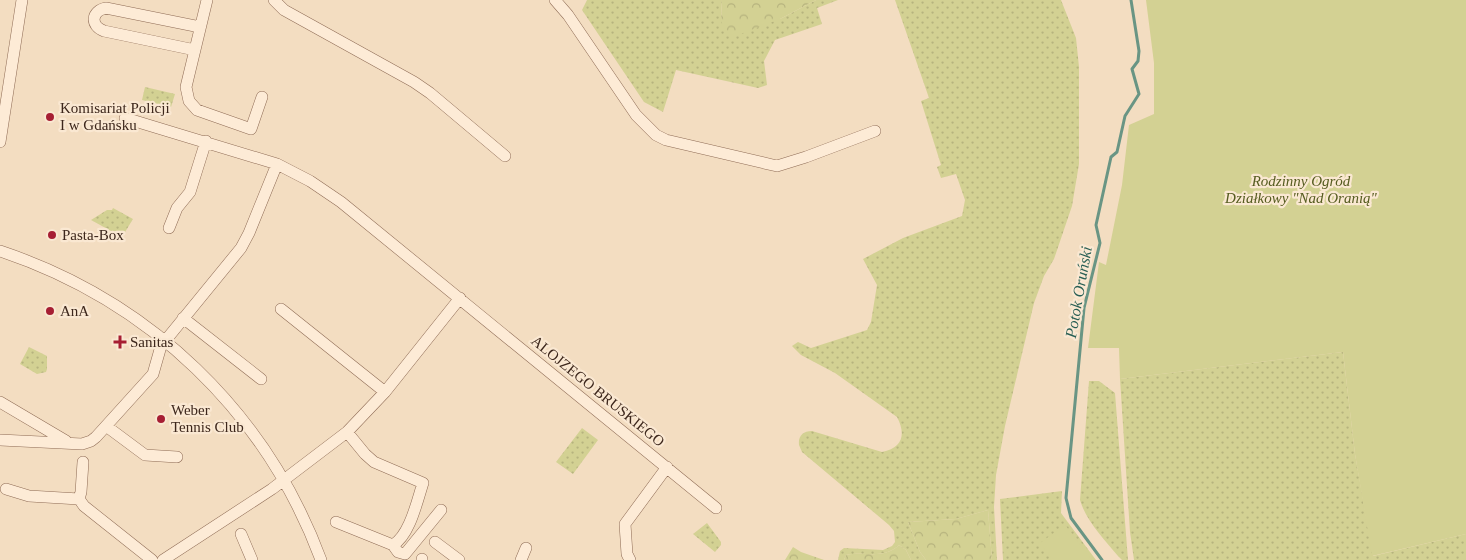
<svg xmlns="http://www.w3.org/2000/svg" width="1466" height="560" font-family="'Times New Roman',serif">
  <style>
    .grass { fill: url(#grass-dots) }
    .forest { fill: url(#forest-crowns) }
    .garden { fill: #d3d193 }
    .lines { fill: none; stroke-linecap: round; stroke-linejoin: round }
    .stream { stroke: #699584; stroke-width: 3 }
    .minor-casing { stroke: #8f6c56; stroke-width: 12 }
    .minor { stroke: #fdebd6; stroke-width: 11 }
    .poi-dot { fill: #a61e33; stroke: #fae8d2; stroke-width: 2 }
    .labels { text-anchor: middle; stroke-width: 4.5; stroke-linejoin: round; paint-order: stroke }
    .poi-label { font-size: 15px; fill: #3d271c; stroke: #fae8d2; text-anchor: start }
    .park-label { font-size: 15px; font-style: italic; fill: #565c20; stroke: #fae8d2 }
    .street-label { font-size: 15px; fill: #3d271c; stroke: #fae8d2 }
    .water-label { font-size: 16px; font-style: italic; fill: #295f54; stroke: #fae8d2 }
  </style>
  <defs>
    <pattern id="grass-dots" width="8" height="8" patternUnits="userSpaceOnUse" patternTransform="scale(1.25)"><rect width="8" height="8" fill="#d3d193"/><path d="M2 2h.1M6 6h.1" fill="none" stroke="#b6b37e" stroke-width="1.8" stroke-linecap="round"/></pattern>
    <pattern id="forest-crowns" width="20" height="18" patternUnits="userSpaceOnUse" patternTransform="scale(1.25)"><rect width="20" height="18" fill="#d3d193"/><path d="M2 6a3 3 0 1 1 6 0M12 15a3 3 0 1 1 6 0" fill="none" stroke="#b6b37e"/></pattern>
  </defs>
  <rect width="100%" height="100%" fill="#f3ddc1"/>
  <path class="grass" d="M587 0H722L721 20 780 19 816 0H838L817 8 822 24 775 40 764 61 767 85 758 88 676 70 663 112 644 102 582 10Z
    M895 0H1061L1076 38 1079 67V164L1072 206 1054 259 1044 276 1034 303 1005 426 996 475 994 507 997 560H992L988 510 956 519 908 522 920 552 926 560H911L906 550 899 545C883 560 867 551 846 555L844 560H838L840 551 844 548 883 550 892 546 895 542 894 531 889 525 802 452 799 445C798 436 803 431 812 431L882 452C903 448 906 434 897 417L835 373 801 355 792 346 798 342 811 348 867 330 871 322 877 285 863 259 903 238 962 216 965 200 956 174 941 178 937 167 941 165 921 101 929 98Z
    M145 87 175 94 171 107 142 100Z
    M113 208 133 219 122 237 91 220 107 210H112Z
    M29 347 47 356V369L46 372 37 374 20 364Z
    M1343 352 1355 454 1373 556 1466 534V560H1134L1130 532 1120 379Z
    M1089 381H1099L1115 393 1128 560H1122L1118 556C1104 539 1086 521 1080 500Z
    M582 428 598 440 573 474 556 462Z
    M1062 491 1061 513 1096 560H1003L1000 499Z
    M707 523 721 542V545L715 552 693 534Z"/>
  <path class="forest" d="M722 0H816L780 19 738 35 725 33 721 20Z
    M988 510 992 560H926L920 552 908 522 956 519Z
    M899 545 906 550 911 560H844L846 555C866 551 883 560 899 545Z
    M793 547 801 552 824 560H785Z"/>
  <path class="garden" d="M1146 0H1466V534L1372 556 1355 454 1343 352 1120 379 1119 348H1088L1099 262 1106 265 1122 185 1129 125 1154 114V63Z
    M1065 525 1092 560H1053L1040 543Z"/>
  <g class="lines">
    <path class="stream" d="M1102 560 1071 518 1066 498 1084 308 1100 243 1096 225 1111 157 1117 152 1125 116 1139 94 1132 69 1138 61 1139 51 1131 0"/>
    <defs>
      <path id="minor" d="M207 0 186 87 189 101 197 110 251 129 262 97
        M274 0 284 10 414 82 430 93 505 156
        M555 0 568 15 636 115 656 135 666 140 777 166 806 157 875 131
        M195 50 104 31C90 26 91 11 106 8L200 27
        M125 118 277 164 310 181 341 202 716 508
        M0 142 22 0
        M169 228 177 208 190 192 206 141
        M0 251C150 301 266 412 321 560
        M281 309 385 392
        M183 318 261 379
        M0 402 66 441
        M106 426 145 455 177 457
        M347 432 365 454 374 462 423 483C417 501 410 535 393 545
        M0 440 82 444 91 441 96 437 153 374 161 346 241 248 249 233 277 164
        M6 489 29 496 79 499 84 506 152 560
        M79 499 81 492 83 462
        M336 522 393 545 398 552 405 554 441 510
        M241 534 252 560
        M435 542 459 560
        M422 559V560
        M163 560 272 489 347 432 385 392 460 298
        M521 560 526 548
        M630 560 627 554 625 524 667 467"/>
    </defs>
    <use href="#minor" class="minor-casing"/>
    <use href="#minor" class="minor"/>
  </g>
  <g class="poi-dot">
    <circle cx="50" cy="117" r="5"/>
    <circle cx="52" cy="235" r="5"/>
    <circle cx="50" cy="311" r="5"/>
    <path d="M117.5 334.5h5v5h5v5h-5v5h-5v-5h-5v-5h5z"/>
    <circle cx="161" cy="419" r="5"/>
  </g>
  <g class="labels">
    <g class="poi-label">
      <text x="60" y="113">Komisariat Policji<tspan x="60" dy="17">I w Gdańsku</tspan></text>
      <text x="62" y="240">Pasta-Box</text>
      <text x="60" y="316">AnA</text>
      <text x="130" y="347">Sanitas</text>
      <text x="171" y="415">Weber<tspan x="171" dy="17">Tennis Club</tspan></text>
    </g>
    <g class="park-label">
      <text x="1301" y="186">Rodzinny Ogród<tspan x="1301" dy="17">Działkowy "Nad Oranią"</tspan></text>
    </g>
    <g class="street-label">
      <text transform="translate(598 391) rotate(39)" y="5">ALOJZEGO BRUSKIEGO</text>
    </g>
    <g class="water-label">
      <text transform="translate(1078 292) rotate(-80)" y="6">Potok Oruński</text>
    </g>
  </g>
</svg>
